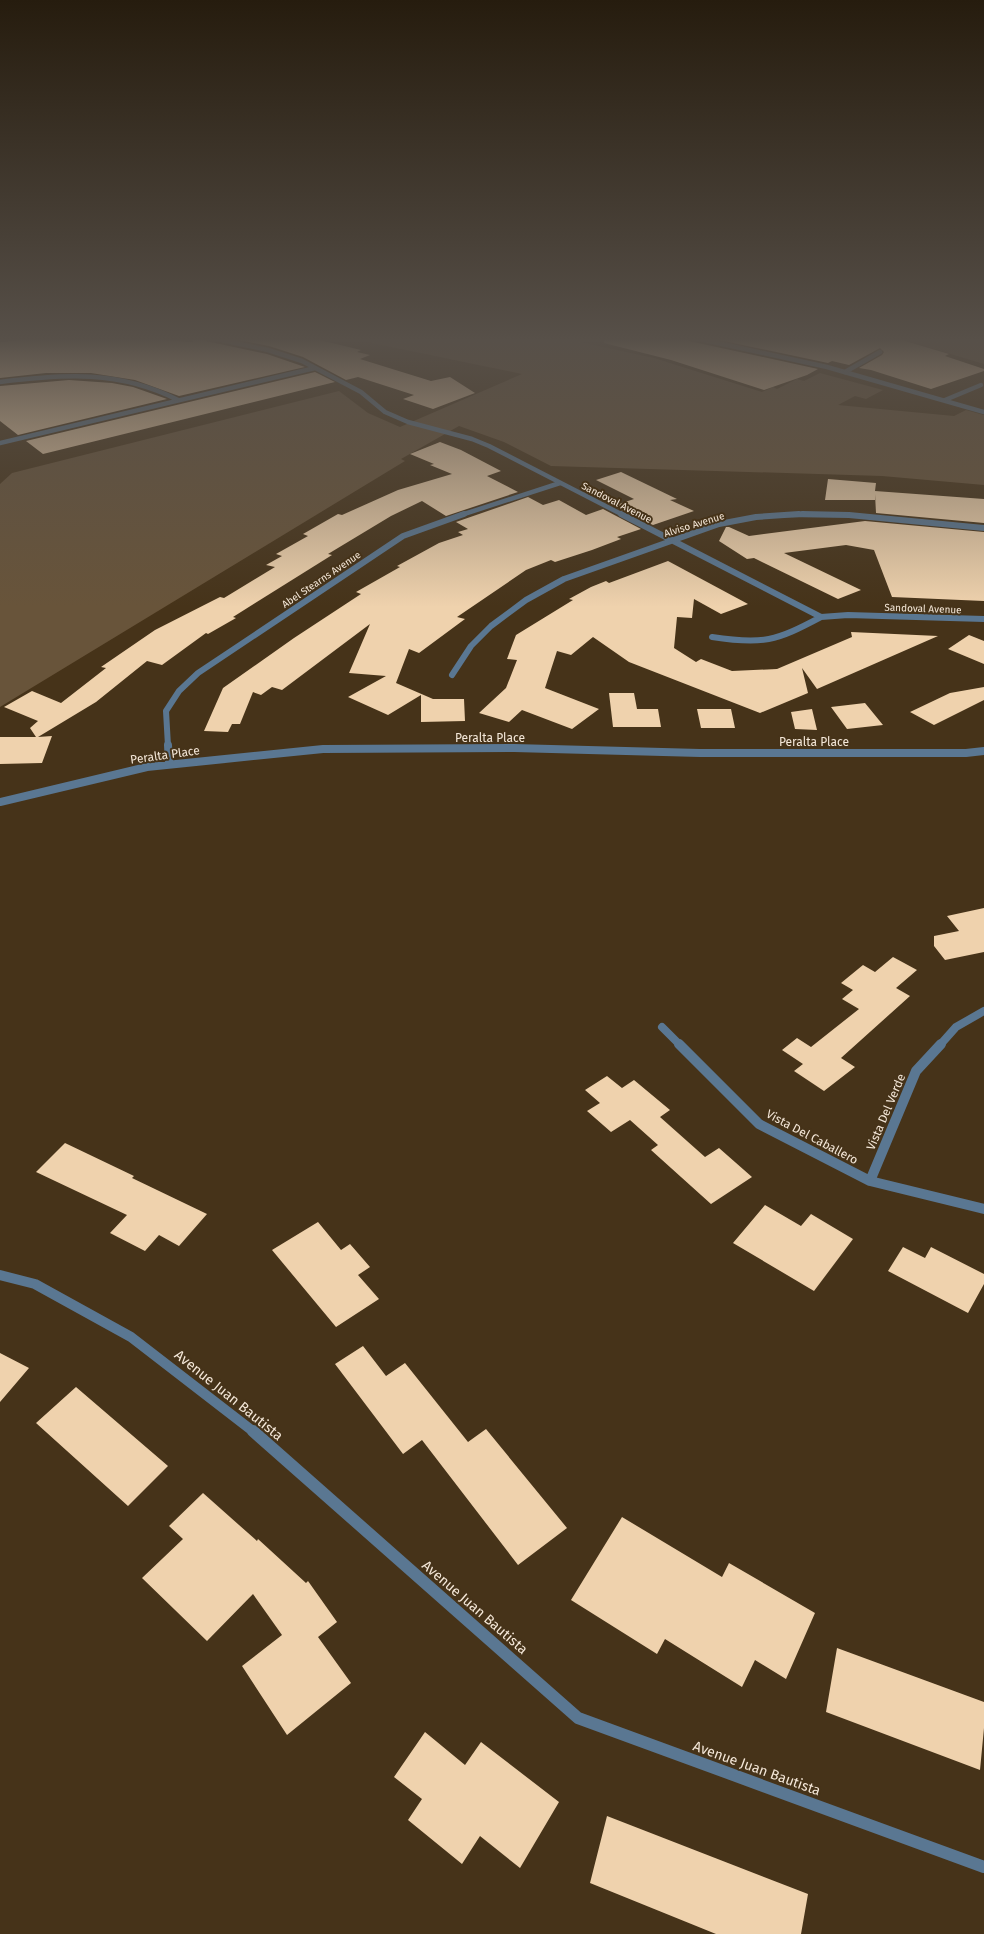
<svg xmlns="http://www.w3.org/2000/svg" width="984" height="1934" font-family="'Fira Sans',sans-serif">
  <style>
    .green { fill: #68543a }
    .building { fill: #efd2ad }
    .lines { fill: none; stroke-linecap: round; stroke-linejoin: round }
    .lane { stroke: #5a7792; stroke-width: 4.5 }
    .street-far4 { stroke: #5a7792; stroke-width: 4.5 }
    .street-far3 { stroke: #5a7792; stroke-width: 6 }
    .street-far2 { stroke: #5a7792; stroke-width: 8 }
    .street-far1 { stroke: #5a7792; stroke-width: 10 }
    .street { stroke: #5a7792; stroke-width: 12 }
    .labels { text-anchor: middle; stroke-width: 4; stroke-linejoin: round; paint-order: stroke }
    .far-street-label { font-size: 10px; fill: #f5e8d9; stroke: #463319 }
    .street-label { font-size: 12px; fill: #f5e8d9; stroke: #463319 }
    .near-street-label { font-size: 14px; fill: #f5e8d9; stroke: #463319 }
  </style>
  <rect width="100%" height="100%" fill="#463319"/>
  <path class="green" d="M343 337H557L654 358 762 392 773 387 777 389 797 379 804 381 820 373 883 390 866 399 855 396 838 405 954 416 966 410 984 415V485L882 476 551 466 504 442 459 426 401 459 405 461 0 707V484L12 473 339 391 368 413 400 427 522 374Z
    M894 337H984V364Z"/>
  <path class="building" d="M194 337H203L206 341 267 354 305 367 179 396 135 380 91 373H46L0 378V342L33 339 130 338 193 342Z
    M223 337H307L361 350 357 352 370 355 360 359 431 381 450 377 475 393 433 409 403 399 414 395 358 377 346 380 303 357 269 346Z
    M605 337H686L689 341 818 369 807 375 764 390 671 360 604 343Z
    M705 337H845L849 339 859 337H892L949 354 945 356 984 369V371L931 389 871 370 859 368 882 355 884 352 880 348 849 365 832 361 828 363Z
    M315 372 335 382 43 454 26 441Z
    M69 380 112 383 133 387 167 399 18 435 0 421V386Z
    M440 442 461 450 501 471 487 476 518 492 446 516 422 501 391 516 328 554 332 555 233 617 236 618 208 634 206 633 162 665 147 661 96 702 38 737 52 736 42 763 0 764V737H36L30 728 38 721 4 707 32 691 61 703 106 668 101 667 155 630 220 597 224 598 275 567 266 565 282 556 276 554 308 536 303 534 338 514 342 515 398 490 452 474 430 465 434 464 410 454Z
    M621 472 677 499 670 500 694 511 653 525 613 506 634 499 596 480Z
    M828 479 876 483 875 491 984 499V523L876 513 875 494V500H825Z
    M528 497 543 505 559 500 586 515 603 509 641 529 617 537 621 539 592 550 555 562 551 560 526 570 457 617 465 619 419 653 409 649 396 683 433 699H464L465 721 421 722V695L388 715 348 697 386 676 349 673 370 624 282 690 272 687 261 695 253 692 240 724H232L228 732 204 731 223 688 294 638 361 594 356 592 400 567 397 566 439 543 463 535 458 532 468 529 456 522Z
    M865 521 984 532V601L892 597 874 550 846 545 784 553 861 590 838 599 754 558 747 559 719 541 726 527H729L749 536Z
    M668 561 748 604 721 614 694 599 692 618 677 617 674 648 696 662 701 659 732 671 777 669 852 637 851 632 938 636 817 689 802 668 808 693 760 713 629 662 593 637 571 655 557 651 545 688 599 709 572 729 522 710 509 722 479 713 506 688 517 660 507 659 516 635 573 600 569 599 591 587 606 581 609 583Z
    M969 635 984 641V664L948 649Z
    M984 687V700L934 725 910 712 950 693Z
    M609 693H634L637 709H658L661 727H613Z
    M865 703 883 725 847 729 831 707Z
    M697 709H731L735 728H701Z
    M812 709 817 730 795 729 791 712Z
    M984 908V952L945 960 934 946V936L959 931 947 916Z
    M893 957 917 970 896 988 910 996 841 1058 855 1067 824 1091 794 1071 803 1064 782 1050 797 1038 811 1047 859 1009 842 999 853 990 841 983 863 965 875 972Z
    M607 1076 622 1088 634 1080 670 1110 660 1117 705 1157 719 1148 752 1177 711 1204 651 1150 658 1145 630 1120 611 1132 587 1111 600 1103 585 1090Z
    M65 1143 134 1176 132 1178 207 1214 179 1246 159 1235 145 1251 110 1233 127 1215 36 1172Z
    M765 1205 801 1226 811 1214 853 1239 814 1291 733 1243Z
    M318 1222 341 1250 350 1244 370 1267 358 1275 379 1299 336 1327 272 1250Z
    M903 1247 925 1258 931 1247 984 1274V1284L968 1313 888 1271Z
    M363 1346 386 1376 405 1363 468 1442 486 1429 567 1528 518 1565 422 1440 403 1454 335 1364Z
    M0 1353 29 1368 0 1402Z
    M76 1387 168 1466 128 1506 36 1423Z
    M203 1493 257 1541 258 1539 306 1583 308 1581 337 1622 318 1637 351 1683 287 1735 242 1666 282 1635 253 1594 207 1641 142 1578 183 1539 169 1526Z
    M622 1517 722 1577 729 1563 815 1613 786 1679 755 1660 742 1687 665 1639 657 1654 571 1600Z
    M837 1648 984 1702V1728L980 1770 826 1712Z
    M425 1732 465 1765 481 1742 559 1802 520 1868 480 1836 462 1864 408 1820 422 1799 394 1777Z
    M607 1816 808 1894 801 1934H716L590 1883Z"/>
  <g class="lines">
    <path class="lane" d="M845 372 880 352
      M945 400 981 385"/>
    <path class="street-far4" d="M207 337 268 350 302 361 361 392 385 412 408 422 472 439 489 446 623 515
      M690 337 827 367 984 412
      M0 382C64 374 119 370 178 400
      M0 443 315 368
      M461 515 560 483
      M785 515H849"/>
    <path class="street-far3" d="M621 514 821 617 848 615 984 619
      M802 514 849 515 984 528
      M712 637C763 645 776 641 821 617
      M452 675 471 646 491 626 526 600 564 579 719 524 756 517 799 514
      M168 746 166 711 179 691 198 673 403 536 464 514"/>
    <path class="street-far2" d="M168 745 169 764
      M0 802 147 767 323 749 514 748 700 753H966L984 751
      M662 1027 680 1045
      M940 1045 956 1027 984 1011"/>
    <path class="street-far1" d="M679 1044 759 1124 870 1181 984 1209
      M870 1181 916 1071 941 1044
      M0 1275 35 1284 131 1337 254 1432"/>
    <path class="street" d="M253 1431 578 1718 984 1867"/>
  </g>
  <linearGradient id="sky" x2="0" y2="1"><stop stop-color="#261c0e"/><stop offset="0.56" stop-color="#575049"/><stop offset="1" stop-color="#575049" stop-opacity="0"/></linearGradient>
  <rect width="984" height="607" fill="url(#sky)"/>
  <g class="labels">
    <g class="far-street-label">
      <text transform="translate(617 502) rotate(27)" y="4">Sandoval Avenue</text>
      <text transform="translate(694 524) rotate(-17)" y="4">Alviso Avenue</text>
      <text transform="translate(321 579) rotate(-34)" y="4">Abel Stearns Avenue</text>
      <text transform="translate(923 608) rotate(2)" y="4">Sandoval Avenue</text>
    </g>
    <g class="street-label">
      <text x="490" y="742">Peralta Place</text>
      <text x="814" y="746">Peralta Place</text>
      <text transform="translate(165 755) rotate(-8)" y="4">Peralta Place</text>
      <text transform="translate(886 1112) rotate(-67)" y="4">Vista Del Verde</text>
      <text transform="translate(812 1137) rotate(28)" y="4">Vista Del Caballero</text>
    </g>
    <g class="near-street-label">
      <text transform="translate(229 1395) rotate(39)" y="5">Avenue Juan Bautista</text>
      <text transform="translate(475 1607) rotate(41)" y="5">Avenue Juan Bautista</text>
      <text transform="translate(757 1768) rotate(20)" y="5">Avenue Juan Bautista</text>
    </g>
  </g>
</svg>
